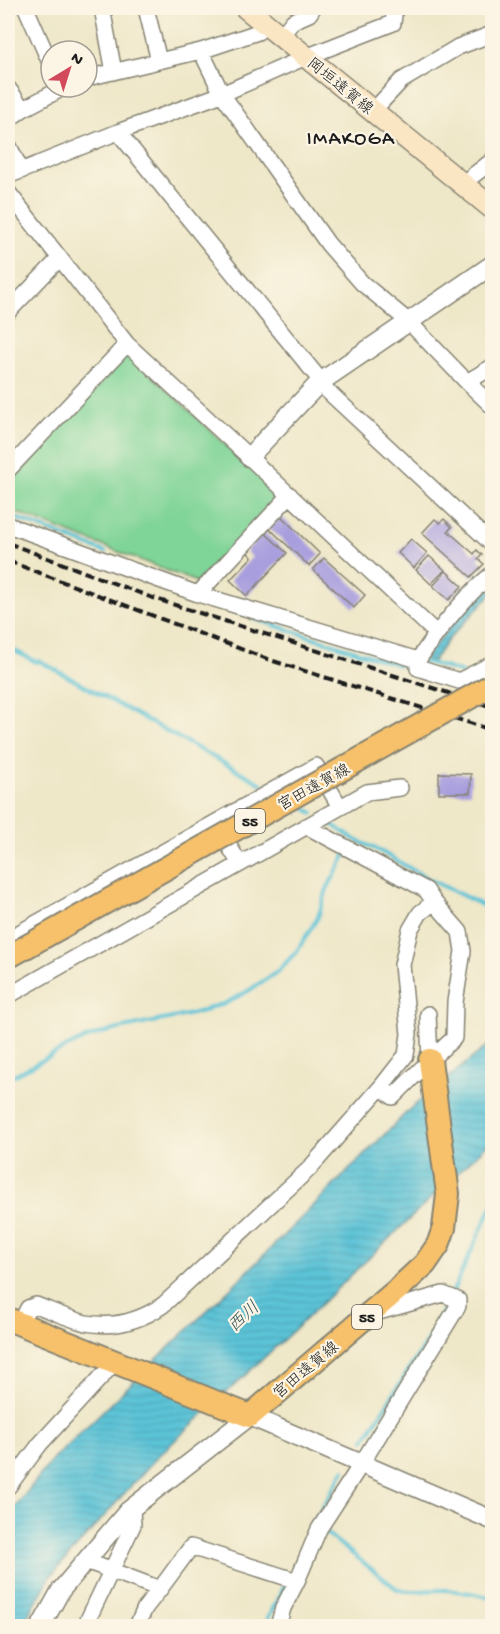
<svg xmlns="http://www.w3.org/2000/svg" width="500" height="1634" font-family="'Gochi Hand','Klee One',sans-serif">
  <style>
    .park { fill: #7fd497; stroke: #4e785a; stroke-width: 1.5 }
    .water { fill: url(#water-rules); stroke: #3c707a; stroke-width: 1.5 }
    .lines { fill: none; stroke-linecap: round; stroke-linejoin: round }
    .stream { stroke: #5bc3d7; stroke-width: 4 }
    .building { fill: #a89ede }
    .minor-casing { stroke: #858272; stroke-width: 18 }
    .tertiary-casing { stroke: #858272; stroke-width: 21 }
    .secondary-casing { stroke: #858272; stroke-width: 24 }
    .primary-casing { stroke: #858272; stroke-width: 26 }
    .minor { stroke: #fff; stroke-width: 15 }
    .tertiary { stroke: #fff; stroke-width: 18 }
    .secondary { stroke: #fbe6c4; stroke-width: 21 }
    .primary { stroke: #f6c16b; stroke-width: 22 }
    .rail { stroke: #1c1c1c; stroke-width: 4; stroke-dasharray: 9 4.5; stroke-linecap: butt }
    .primary-bridge-casing { stroke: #858272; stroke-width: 26; stroke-linecap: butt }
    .primary-bridge { stroke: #f6c16b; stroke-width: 22 }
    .labels { text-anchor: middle; stroke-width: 4.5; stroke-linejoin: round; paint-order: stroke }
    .shield { fill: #fcf5e5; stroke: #5f5d58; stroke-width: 1.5 }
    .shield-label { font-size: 15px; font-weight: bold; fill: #1c1c1c }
    .street-label { font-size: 16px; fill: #1c1c1c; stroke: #fcf5e5 }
    .water-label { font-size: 18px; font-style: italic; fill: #32565d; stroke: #fcf5e5 }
    .quarter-label { font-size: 20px; letter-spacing: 1.5px; fill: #1c1c1c; stroke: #fcf5e5 }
  </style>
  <defs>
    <pattern id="water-rules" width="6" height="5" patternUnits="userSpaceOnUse" patternTransform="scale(1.5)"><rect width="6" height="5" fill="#5bc3d7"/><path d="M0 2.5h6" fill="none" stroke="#4fa7b8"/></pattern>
  </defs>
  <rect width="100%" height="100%" fill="#fcf5e5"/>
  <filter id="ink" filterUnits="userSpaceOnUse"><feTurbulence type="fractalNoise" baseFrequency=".0167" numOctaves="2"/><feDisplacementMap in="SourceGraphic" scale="12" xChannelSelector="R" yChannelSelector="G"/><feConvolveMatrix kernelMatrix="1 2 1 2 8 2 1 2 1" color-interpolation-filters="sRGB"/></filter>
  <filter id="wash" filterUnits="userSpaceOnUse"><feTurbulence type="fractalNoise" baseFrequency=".008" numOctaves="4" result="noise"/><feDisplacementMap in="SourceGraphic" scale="24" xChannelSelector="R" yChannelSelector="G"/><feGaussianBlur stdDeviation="1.35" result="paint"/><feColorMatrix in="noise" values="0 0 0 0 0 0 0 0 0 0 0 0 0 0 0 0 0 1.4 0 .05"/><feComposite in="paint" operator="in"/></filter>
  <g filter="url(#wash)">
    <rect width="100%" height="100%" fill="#eee7c8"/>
    <path class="park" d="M130 355 277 493 275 500 199 583 8 509V486L124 358Z"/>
    <path class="water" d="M492 583V593L448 640 433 661 424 659 455 621Z
      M492 1042V1140L295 1329 156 1458 51 1576 22 1626H8V1516L53 1459 243 1276 412 1107Z"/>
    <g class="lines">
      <path class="stream" d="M8 515 105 552
        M252 618 399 665 411 664
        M8 647C17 653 26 656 36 662L39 661 54 669 262 784
        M422 663 427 662 463 673
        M298 804 313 813
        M331 824 354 839 380 851 425 877 492 910
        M8 1078C38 1065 66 1044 99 1034 134 1024 171 1020 207 1010V1008L224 1004 248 991 277 972 297 951 318 917 327 889 347 852
        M452 1293 492 1206
        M364 1440 434 1330 449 1300
        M316 1520 331 1492 344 1470
        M322 1530 397 1589C413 1594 428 1589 445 1590 461 1591 477 1594 492 1598
        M268 1626V1618L287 1581"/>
    </g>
    <g id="blocks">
      <path class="building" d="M281 516 320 554 309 566 269 528Z
        M435 519 440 523 444 519 452 527 448 531 474 554 477 550 482 555 478 559 484 564 471 577 422 533Z
        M264 532 287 553 247 596 230 580 252 557 246 551Z
        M411 539 427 553 414 568 398 553Z
        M429 556 445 570 431 584 416 570Z
        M324 558 365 595 354 608 313 570Z
        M446 571 462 586 449 600 433 586Z
        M439 773 471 774 470 793H439Z"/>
    </g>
  </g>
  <g filter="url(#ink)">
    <use href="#blocks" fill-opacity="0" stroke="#858272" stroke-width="1.5"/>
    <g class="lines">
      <defs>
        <path id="minor" d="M26 8 51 65
          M102 8 114 72
          M146 8 159 61
          M281 36 293 21 309 14 313 8
          M201 51 222 94 328 244 362 283 409 322 467 382 492 406
          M87 78 201 51 258 32 266 24
          M8 88 23 109
          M373 111 401 81 458 47 492 34
          M8 120 23 109 57 91 61 87
          M118 132 321 381
          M8 144 21 170
          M8 176 118 132 222 94 306 57 393 23 395 8
          M462 184 492 161
          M8 192 127 344 249 457 436 633
          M8 312 59 259
          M467 382 492 367
          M319 383 492 544
          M8 470 127 344
          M8 525 198 594 418 660C439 629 463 598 492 574
          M198 594 290 495
          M418 660V668L459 681 492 664
          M306 826 426 890 434 902
          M218 828 240 864
          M434 902 460 932 463 951 455 1002 454 1038 430 1060 393 1097 381 1087 406 1055 409 1034 402 965 410 930 420 913Z
          M8 939 316 766 340 807
          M8 996 367 792 400 788
          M428 1014 430 1060
          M20 1324 28 1308 36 1305C52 1311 69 1319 86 1323 114 1328 140 1321 163 1305L309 1169 381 1087
          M8 1487 40 1444 115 1362
          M86 1561 160 1589 191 1547 297 1581
          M85 1626 133 1525 132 1509
          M137 1626 145 1608 160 1589
          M280 1626 279 1623 283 1608 297 1581 319 1529 362 1463 458 1306V1300L443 1294 375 1313"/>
        <path id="tertiary" d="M249 457 319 383 492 265
          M41 1626 61 1590 128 1511 250 1416 492 1520"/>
        <path id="secondary" d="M246 8 492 208"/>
        <path id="primary" d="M8 1319 250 1416 397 1290 425 1264 438 1245 444 1228 448 1194 430 1060"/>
      </defs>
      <use href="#minor" class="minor-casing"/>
      <use href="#tertiary" class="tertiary-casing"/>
      <use href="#secondary" class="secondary-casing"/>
      <use href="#primary" class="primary-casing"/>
      <use href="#minor" class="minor"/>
      <use href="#tertiary" class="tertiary"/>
      <use href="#secondary" class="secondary"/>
      <use href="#primary" class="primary"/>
      <path class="rail" d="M8 543 150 597 492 707
        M8 561 270 660 492 730"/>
      <defs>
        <path id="primary-bridge" d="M8 957 492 685"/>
      </defs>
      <use href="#primary-bridge" class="primary-bridge-casing"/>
      <use href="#primary-bridge" class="primary-bridge"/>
    </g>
  </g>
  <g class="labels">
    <g class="shield">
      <rect x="235" y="809" width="30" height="24" rx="4.5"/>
      <rect x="352" y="1305" width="30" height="24" rx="4.5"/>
    </g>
    <g class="shield-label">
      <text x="250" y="826">55</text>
      <text x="367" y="1322">55</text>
    </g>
    <g class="street-label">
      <text transform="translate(341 85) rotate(39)" y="6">岡垣遠賀線</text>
      <text transform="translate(313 786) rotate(-29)" y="6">宮田遠賀線</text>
      <text transform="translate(305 1369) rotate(-40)" y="6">宮田遠賀線</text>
    </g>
    <g class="water-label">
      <text transform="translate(243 1316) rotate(-43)" y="6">西川</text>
    </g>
    <g class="quarter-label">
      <text x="351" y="144">IMAKOGA</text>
    </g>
  </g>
  <rect width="500" height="1634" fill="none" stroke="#fcf5e5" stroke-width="30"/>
  <g transform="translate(69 69) rotate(38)"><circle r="28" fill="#fcf5e5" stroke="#a29e95" stroke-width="1.5"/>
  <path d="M0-4.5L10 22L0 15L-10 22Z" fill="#d1495b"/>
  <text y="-9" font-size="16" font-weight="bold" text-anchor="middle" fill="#1c1c1c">N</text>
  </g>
</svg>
